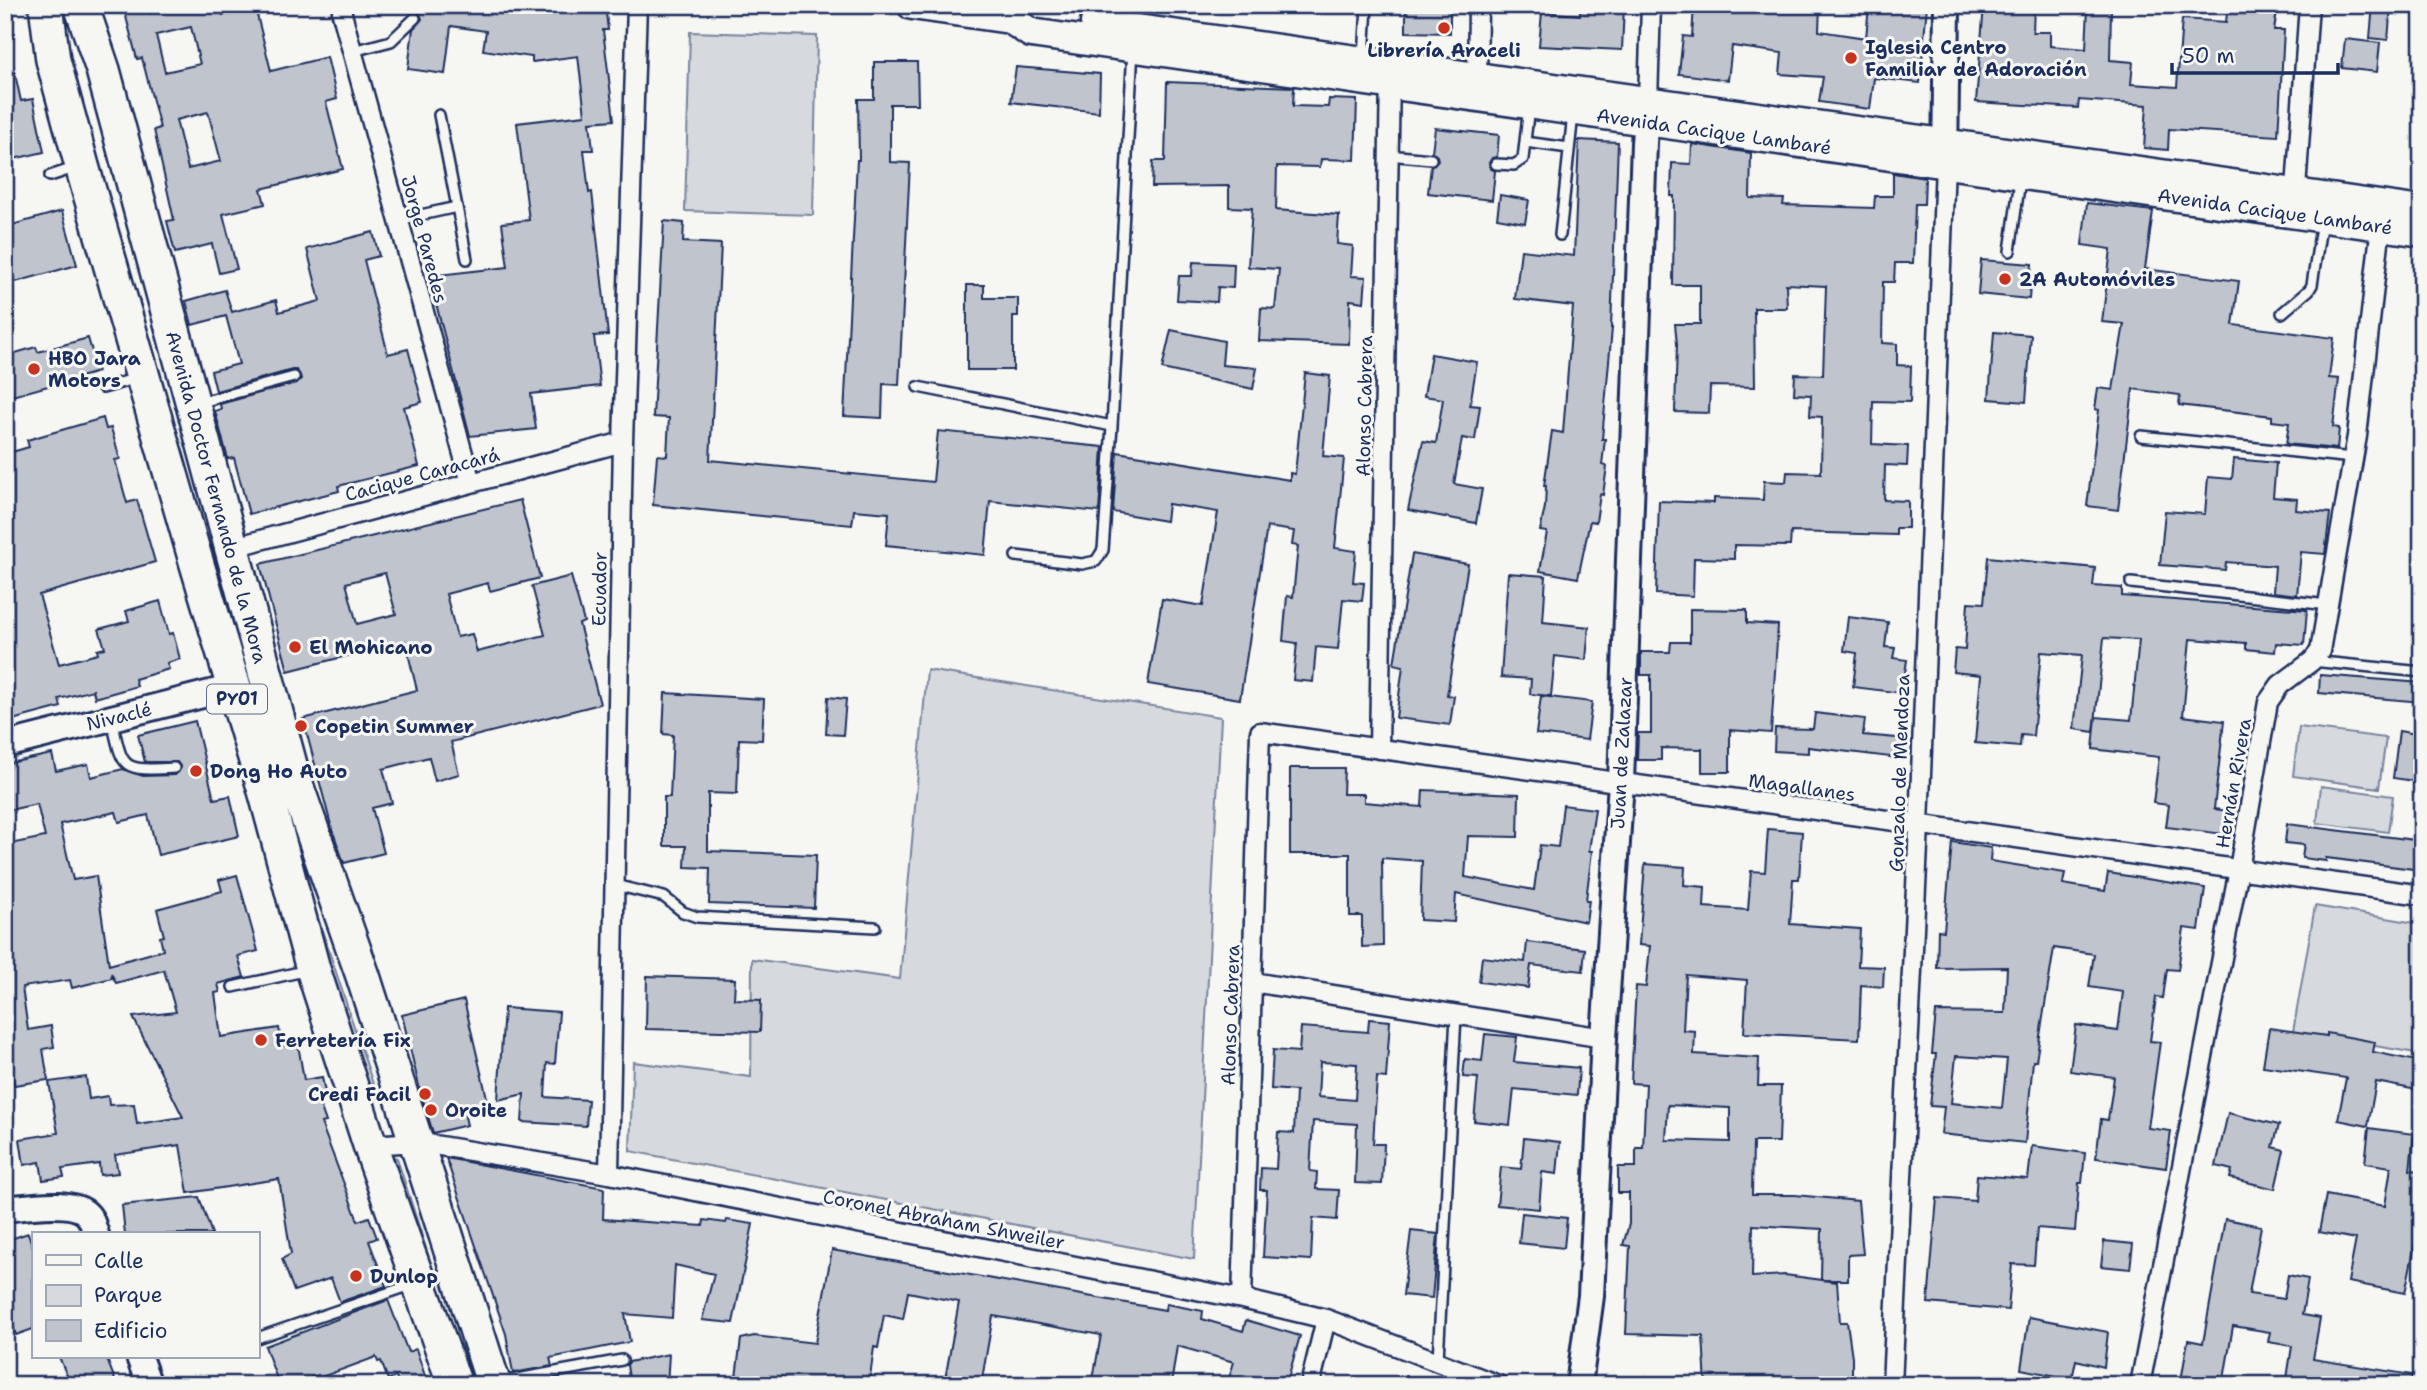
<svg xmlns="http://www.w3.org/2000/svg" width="2427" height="1390" font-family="'Shantell Sans',sans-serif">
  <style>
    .green { fill: #d6d9dd; stroke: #78849e; stroke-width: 2 }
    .building { fill: #c0c4cd; stroke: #1b2f5e; stroke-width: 2; fill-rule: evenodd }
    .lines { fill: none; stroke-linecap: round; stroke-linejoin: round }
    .lane-casing { stroke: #1b2f5e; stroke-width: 14 }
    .street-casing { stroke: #1b2f5e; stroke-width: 23 }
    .secondary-casing { stroke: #1b2f5e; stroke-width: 30 }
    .primary-casing { stroke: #1b2f5e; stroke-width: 33 }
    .highway-casing { stroke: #1b2f5e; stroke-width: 38 }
    .lane { stroke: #f6f6f2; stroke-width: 9 }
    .street { stroke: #f6f6f2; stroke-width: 18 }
    .secondary { stroke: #f6f6f2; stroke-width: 24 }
    .primary { stroke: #f6f6f2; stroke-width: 28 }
    .highway { stroke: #f6f6f2; stroke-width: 33 }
    .poi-dot { fill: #c8321e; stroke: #f6f6f2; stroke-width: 2.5 }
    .labels { text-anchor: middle; stroke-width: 6; stroke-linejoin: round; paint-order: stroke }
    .shield { fill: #f6f6f2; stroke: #5d6b8a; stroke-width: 2 }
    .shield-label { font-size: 18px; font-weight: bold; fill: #1b2f5e }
    .poi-label { font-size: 19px; font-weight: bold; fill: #1b2f5e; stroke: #f6f6f2; text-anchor: start }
    .street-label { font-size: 19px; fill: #1b2f5e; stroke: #f6f6f2 }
  </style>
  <rect width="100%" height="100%" fill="#f6f6f2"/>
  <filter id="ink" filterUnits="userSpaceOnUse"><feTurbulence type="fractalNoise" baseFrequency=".0143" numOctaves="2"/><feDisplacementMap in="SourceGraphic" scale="14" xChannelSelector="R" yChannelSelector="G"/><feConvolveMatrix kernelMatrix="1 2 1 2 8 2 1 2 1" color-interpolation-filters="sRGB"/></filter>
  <g filter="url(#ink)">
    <path class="green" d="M690 32 817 36 813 215 685 211Z
      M66 49 72 65 242 679 282 809 377 1096 374 1100 371 1099 278 811Z
      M927 670 1221 717 1194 1259 630 1151 633 1062 751 1077 752 959 900 979Z
      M2299 727 2386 738 2379 788 2293 776Z
      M2321 786 2393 796 2388 832 2317 823Z
      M2315 906 2422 924V1054L2293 1032Z
      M394 1157 397 1158 470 1385H464Z"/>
    <path class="building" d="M137 5H220L223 15 255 7 271 71 327 57 337 99 326 102 343 169 261 189 265 204 223 214 237 269 219 273 212 244 175 253 167 221 174 220 154 130 160 128 142 58 137 59 124 9ZM191 27 200 64 165 72 156 35ZM208 112 221 161 188 169 176 120Z
      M416 5H484L536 13 537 5H605L608 30H603L614 120 590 122 593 150H584L589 193 592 192 608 335 594 336 600 386 531 394 536 429 470 436 429 276 508 267 502 223 529 220 517 123 585 115 578 56 532 62V57L483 50 486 31 451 26 445 74 408 69 413 29 422 19 420 14 416 11Z
      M1406 5H1450V33L1406 32Z
      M1580 5H1624L1622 50 1539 46 1542 12 1580 15Z
      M1694 5H1820L1819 31 1866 38 1869 5H1927L1920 83 1874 78 1870 109 1819 102 1823 77 1780 74 1782 53 1732 46 1728 80 1679 74 1683 36 1692 37Z
      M1984 5H2034L2033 32H2050V46L2086 49 2088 8 2111 9 2110 60 2133 62 2131 84 2177 87 2182 19 2226 22 2228 5H2278L2274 30H2284L2278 136 2169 129 2168 150 2144 148 2147 105 2079 100 2078 108 1976 102Z
      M2373 5H2391L2388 40 2370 38Z
      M2345 39 2380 43 2377 72 2342 68Z
      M874 62H917L918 104H890V162L910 163 899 385 883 384 882 418 844 416 857 160H859L858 99H874Z
      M13 65 21 101 33 99 44 152 5 161V66Z
      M1016 67 1100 74 1099 112 1011 102Z
      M1167 82 1294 87 1293 106 1328 107 1329 99 1357 100 1355 160 1321 159 1320 167 1277 166 1276 210 1339 215 1337 244 1353 246 1351 276 1366 277 1364 302 1350 300 1349 344 1259 341 1261 308 1275 309 1279 269 1248 267 1252 208 1229 207V186L1152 187 1153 161H1165Z
      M1435 128 1499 135 1497 157 1492 158 1489 163 1490 168 1495 171 1492 200 1428 193 1431 166 1438 160 1437 156 1432 152Z
      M1579 140 1618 142 1611 328H1612L1602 439H1605L1602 465 1607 466 1603 495 1600 494 1596 522 1590 521 1578 578 1540 571 1547 532 1540 531 1545 507 1546 486H1544L1552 431 1563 433 1573 306 1515 299 1521 250 1574 256Z
      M1692 144 1751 153 1750 198 1784 199 1783 205 1874 208 1875 196H1893V173L1925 178 1924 204H1915L1913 263H1895L1894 282H1883L1882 343 1897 344V365L1911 366 1910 402 1873 401 1872 444 1908 446 1907 466 1885 465 1884 500 1908 501V528H1896V535L1791 532 1790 546 1734 545V559L1694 558 1693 596 1656 594 1659 501 1714 503V498L1763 500 1764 481 1786 482 1787 472 1821 473 1822 417 1810 416 1811 395 1794 394 1795 374 1823 375 1826 286 1786 284 1787 308H1754L1755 387 1710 386 1709 413 1675 412 1677 344 1675 324H1700V285H1673L1674 196H1671L1672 163 1691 164Z
      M1500 195 1529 200 1525 223 1497 218Z
      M2087 203 2153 211 2145 269 2239 281 2233 325 2334 338 2329 378 2339 379 2333 427 2339 428 2337 449 2286 444 2289 423 2272 421V416L2179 405 2180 395 2133 389 2118 510 2087 506 2099 410 2095 409 2098 388 2113 390 2124 324 2102 322 2111 249 2082 245Z
      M62 211 77 265 5 285V227Z
      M664 221 684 223 683 242 721 244 710 460 933 482 938 431 1103 447 1099 512 990 501 985 555 886 545 889 513 854 510 852 525 653 505 657 455 667 456 669 418 653 417Z
      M373 232 379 256 364 260 388 354 408 349 422 402 404 407 419 466 338 486 339 491 249 514 234 458 228 459 215 411 221 409 220 404 296 383 301 379 300 375 296 370H292L216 391 211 371 239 364 226 316 192 325 186 301 225 290 232 312 276 300 279 312 320 301 307 249Z
      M1981 260 2032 264 2029 299 1978 294Z
      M1193 262 1234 264 1233 288 1218 287 1217 302 1177 300 1179 276H1192Z
      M967 285H984V298H1018V316H1013V370H967Z
      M1171 330 1224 341 1222 365 1257 368 1253 389 1162 369Z
      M1994 332 2031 335 2026 402 1989 399Z
      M88 338 98 372 5 398V356L36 347 38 352Z
      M1431 354 1477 362 1470 405 1480 406 1475 440 1462 438 1454 484 1482 489 1476 523 1408 510 1423 441 1436 443 1443 399 1424 396Z
      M1305 373 1330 376 1323 456 1344 458 1335 548 1356 551 1353 582 1364 583 1362 601 1343 599 1338 649 1316 647 1313 682 1293 680 1297 643 1283 641 1287 596 1293 597 1298 546 1292 545 1294 531 1267 527 1240 699 1148 684 1162 599 1203 606 1218 512 1168 504 1166 521 1113 512 1117 452 1290 480V473L1295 474Z
      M103 418 106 429 111 428 120 459 115 460 127 503 137 500 155 562 39 595 59 664 98 654 97 650 105 648 99 629 129 621 126 611 160 601 169 634 173 633 180 659 167 663 169 669 135 679 137 686 95 698 93 690 59 699 61 707 5 722V454L29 447 27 440Z
      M2234 459 2276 463 2273 497 2297 499 2296 510 2330 513 2325 554 2301 552 2297 595 2273 592 2275 566 2226 562 2225 570 2160 565 2165 511 2205 514 2208 477 2232 479Z
      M520 500 540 578 490 591 488 583 446 594 457 637 472 634 477 652 545 635 532 586 571 576 584 622 579 624 600 704 451 742 459 774 435 781 429 757 383 769 392 803 372 808 384 853 344 863 332 829 303 719 417 690 405 641 288 671 260 564ZM385 573 396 614 357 624 346 583Z
      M1412 554 1468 564 1447 695 1454 696 1450 725 1396 718 1403 666 1394 664Z
      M1988 557 2095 568 2093 586 2122 588V596L2307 610 2304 645 2276 643 2275 652 2246 649V643L2190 639 2183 716 2224 721 2214 809 2235 812 2232 835 2166 827 2169 805 2153 803 2159 757 2093 749 2096 717 2131 720 2139 640 2104 638 2094 732 2074 729 2082 655 2041 652 2033 736 2021 735 2020 747 1975 743 1981 675 1953 672 1955 649 1965 650 1968 602 1984 603Z
      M1508 573 1546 576 1543 622 1589 627 1586 660 1555 656 1551 696 1530 694 1531 679 1501 677Z
      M1690 609 1747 610V623L1778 625 1771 733 1730 730V772H1702V749L1661 748V760H1637L1638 733H1651V675H1641V652H1670L1671 642H1690Z
      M1848 617 1888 622 1885 647 1895 648 1893 658 1907 660 1902 693 1853 687 1857 653 1844 651Z
      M2320 675 2422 683V702L2319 693Z
      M665 693 764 699 762 740 739 739 737 794 708 793V851L816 855 814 908 709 904 710 868 685 867 686 846H664V797H670L673 735 663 734Z
      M1541 696 1592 702 1587 740 1536 734Z
      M828 697 846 699 843 735 826 734Z
      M1815 713 1865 719 1863 735 1908 739 1906 759 1808 747V753L1774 751 1775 728 1813 729Z
      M195 721 214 799 230 796 239 836 158 855 148 815 119 822 116 812 60 824 73 880 96 876 109 965 163 950 160 937 164 936 157 909 222 891 219 880 237 875 258 951 238 956 244 977 218 984 220 992 215 993 221 1037 279 1028 282 1046 298 1044 304 1080 322 1077 326 1098 318 1099 326 1122 321 1123 358 1221 369 1217 377 1238 369 1241 386 1286 340 1302 331 1278 294 1291 282 1259 291 1254 279 1179 188 1193 180 1145 115 1155 118 1173 100 1175 99 1164 62 1169 64 1177 43 1180 40 1162 24 1165 20 1139 58 1133 49 1082 86 1077 89 1099 108 1096 109 1105 134 1104 137 1124 183 1117 133 1017 176 1012 164 970 116 983 111 973 112 978 72 988 70 980 22 987 28 1030 51 1026 54 1047 43 1049 48 1080 14 1085 12 1075 5 1076V845L45 837 37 804 5 811V764L52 754 56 771 88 764 91 777 123 769 143 776 175 775 181 768 177 762H145L138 735Z
      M2399 731 2422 735V782L2393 778Z
      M1290 768H1344L1343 794H1364V802L1422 807 1423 790 1519 794 1518 837 1468 836 1465 877 1534 890 1540 845 1558 847 1563 805 1595 809 1589 851H1592L1586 900H1589L1586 922 1456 894 1454 922 1420 920 1422 861 1382 858 1383 946 1362 947V916H1350V854H1290Z
      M2287 824 2422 841V870L2326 858V861L2302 858 2304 845 2285 843Z
      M1768 829 1802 832 1799 879H1793L1790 924 1860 929 1858 966 1884 967 1883 987 1861 985 1859 1039 1744 1033 1747 980 1686 975 1683 1030 1695 1031 1694 1054 1759 1058 1758 1086H1781L1779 1142H1753L1752 1195H1795L1858 1201 1863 1254 1848 1255V1280H1821L1822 1229 1753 1225 1752 1277 1785 1275 1837 1282 1840 1322H1847L1852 1357V1385H1706L1703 1336 1626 1334 1630 1246 1623 1245 1629 1224V1193H1618V1167H1636V1148H1643L1646 1084 1631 1083 1636 986 1646 987 1650 946 1639 945 1645 864 1685 867 1684 885 1705 887 1704 907 1748 910 1751 871 1765 872ZM1668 1105 1730 1108V1142L1666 1140Z
      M1952 842 1991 848 1990 861 2065 873 2063 884 2105 891 2108 873 2205 888 2199 930 2184 928 2178 970 2167 969 2163 998 2156 997 2150 1041 2160 1042 2148 1128 2171 1131 2166 1168 2096 1158 2101 1119 2108 1120 2114 1077 2070 1071 2076 1025 2118 1031 2123 992 2089 987 2094 954 2054 948 2036 1061H2033L2025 1143 1941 1134 1944 1107 1930 1106 1936 1054H1932L1936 1012 2005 1013 2007 967 1937 968 1938 930 1944 931ZM1956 1056 2007 1059 2002 1108 1951 1103Z
      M1527 942 1585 949 1583 971 1531 965 1528 988 1479 982 1482 957 1525 962Z
      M647 976 735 979 734 999 761 1000 760 1032 646 1029Z
      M464 1000 488 1102 463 1108 467 1125 433 1133 420 1090 402 1015Z
      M504 1008 559 1012 555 1064 547 1063 545 1097 588 1100 586 1126 522 1122 524 1094 498 1100Z
      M1369 1019 1390 1021 1386 1078 1377 1077 1373 1144H1384L1382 1184 1355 1183 1357 1124 1313 1121 1310 1171 1317 1172 1316 1189 1339 1190 1337 1220 1313 1218 1311 1260 1263 1257 1267 1190H1260L1261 1168 1276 1169 1278 1132 1294 1133 1296 1091 1271 1089 1273 1050 1299 1052 1301 1027 1368 1032ZM1320 1062 1357 1064 1355 1100 1318 1097Z
      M2269 1028 2327 1036V1033L2375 1042 2373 1052 2422 1062V1091L2376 1082 2368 1126 2338 1120 2346 1078 2263 1066Z
      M1485 1034 1517 1037 1514 1062 1579 1068 1577 1095 1514 1089 1510 1125 1474 1121 1478 1078 1463 1077 1465 1059 1482 1061Z
      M2228 1113 2279 1125 2273 1147 2284 1150 2275 1189 2230 1178 2232 1170 2216 1166Z
      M2369 1128 2414 1134 2410 1170 2422 1171V1211L2405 1293 2348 1282 2356 1239 2319 1232 2326 1195 2385 1206 2391 1167 2365 1163Z
      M1524 1138 1560 1142 1557 1174 1542 1172 1539 1209 1497 1205 1501 1167 1521 1169Z
      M2032 1146 2085 1153 2082 1183H2079L2075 1231 2037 1228 2034 1265 2012 1264 2008 1310 1928 1303 1937 1198 1975 1201 1977 1175 2028 1179Z
      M446 1158 604 1188 603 1219 703 1226 704 1220 726 1223 727 1220 753 1224 733 1323 702 1320 714 1274 675 1265 672 1318 625 1314 630 1342 550 1358 552 1366 513 1373 506 1334Z
      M199 1197 212 1234H125L122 1205Z
      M1522 1213 1567 1218 1564 1248 1519 1243Z
      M2225 1219 2261 1226 2249 1294 2284 1299 2288 1275 2308 1279 2302 1315 2320 1318 2313 1359 2412 1375 2411 1385H2286L2292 1346 2268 1342 2270 1332 2233 1326 2223 1385H2205L2181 1381 2188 1340 2203 1343Z
      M1411 1231 1438 1234 1432 1298 1403 1295Z
      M28 1233 33 1248V1329L16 1335 5 1302V1241Z
      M2104 1241 2133 1244 2130 1269 2101 1266Z
      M832 1250 1165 1310 1166 1304 1203 1311 1202 1319 1243 1331 1246 1320 1300 1336 1286 1385H1227L1234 1362 1177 1346 1171 1385 1127 1377 1126 1385H1092L1101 1335 993 1316 981 1385H944L959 1302 908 1292 903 1319 884 1315 878 1348 874 1347 869 1385H735L741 1339 754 1336 815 1343Z
      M388 1300 408 1352 416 1349 428 1385H399L396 1377 388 1380 381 1361 378 1362 376 1357 319 1378 318 1375 291 1385H279L265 1346Z
      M2029 1317 2108 1332 2104 1367 2076 1360 2072 1379 2021 1369Z
      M669 1354 667 1385H630L627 1365 629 1362Z
      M59 1357H106L117 1385H71Z"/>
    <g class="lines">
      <defs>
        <path id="lane" d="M353 51 391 41 415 18
          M1364 59 1367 5
          M1525 142 1569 148
          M1388 155 1431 159
          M1496 164 1514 165 1523 159 1529 106
          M50 176 77 167
          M457 207 467 259
          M398 220 457 207 439 115
          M1560 235 1573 114
          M2010 251 2020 180
          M2282 313 2309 290 2312 285 2322 220
          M918 387 1112 426 1133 49
          M103 388 137 378
          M198 403 294 377
          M2141 436 2353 458
          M1016 556 1082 564 1096 561 1103 550 1112 426
          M2131 583 2328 605
          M2312 661 2422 672
          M112 720C123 770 121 771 174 768
          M615 885 664 897 683 912 697 917 875 927
          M233 987 308 970
          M257 1338 414 1284
          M1438 1360 1456 1015
          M500 1382 622 1360"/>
        <path id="street" d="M342 5V14L471 483
          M1477 86 1478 5
          M1648 101 1651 5
          M2295 203 2309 5
          M231 548 623 442
          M1379 749 1390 75
          M1252 982 1604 1038
          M370 1145 416 1142 609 1174 1242 1299 1326 1319 1498 1385
          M609 1174 623 442 637 5
          M1242 1299 1260 732 2422 895
          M1310 1385 1326 1319
          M1892 1385 1919 825 1945 164
          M2140 1385 2239 869 2268 702 2280 685 2312 661 2320 651 2357 436 2382 216"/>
        <path id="secondary" d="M1945 163 1947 5
          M5 745 234 687
          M5 1209C27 1207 78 1197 90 1218 93 1223 94 1229 96 1234
          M139 1357 149 1385
          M1579 1385 1591 1296 1604 1038 1621 782 1644 143 1647 103"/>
        <path id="primary" d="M912 5 1010 19 1031 33 2422 232
          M1095 23 2422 211"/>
        <path id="highway" d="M46 5 53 60 82 166 196 561 266 794 313 969 370 1145 455 1385
          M81 5 103 70 293 776 363 976 494 1385"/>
      </defs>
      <use href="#lane" class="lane-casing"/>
      <use href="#street" class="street-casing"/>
      <use href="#secondary" class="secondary-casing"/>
      <use href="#primary" class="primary-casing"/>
      <use href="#highway" class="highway-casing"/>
      <use href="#lane" class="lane"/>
      <use href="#street" class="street"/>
      <use href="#secondary" class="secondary"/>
      <use href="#primary" class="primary"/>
      <use href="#highway" class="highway"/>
    </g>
  </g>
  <g class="poi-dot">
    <circle cx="1444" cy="28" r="7"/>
    <circle cx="1851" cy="58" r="7"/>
    <circle cx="2005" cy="279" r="7"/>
    <circle cx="34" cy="369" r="7"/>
    <circle cx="295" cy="647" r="7"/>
    <circle cx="301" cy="726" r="7"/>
    <circle cx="196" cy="771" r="7"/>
    <circle cx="261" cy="1040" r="7"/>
    <circle cx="425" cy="1094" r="7"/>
    <circle cx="431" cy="1110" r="7"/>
    <circle cx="356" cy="1276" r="7"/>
  </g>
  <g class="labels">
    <rect class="shield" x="207" y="684.5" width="60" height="29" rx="5"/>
    <g class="shield-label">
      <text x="237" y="705">PY01</text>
    </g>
    <g class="poi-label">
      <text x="1865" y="54">Iglesia Centro<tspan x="1865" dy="22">Familiar de Adoración</tspan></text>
      <text x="1444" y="57" text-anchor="middle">Librería Araceli</text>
      <text x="2019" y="286">2A Automóviles</text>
      <text x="48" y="365">HBO Jara<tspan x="48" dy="22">Motors</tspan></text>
      <text x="309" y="654">El Mohicano</text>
      <text x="315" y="733">Copetin Summer</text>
      <text x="210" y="778">Dong Ho Auto</text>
      <text x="275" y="1047">Ferretería Fix</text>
      <text x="411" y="1101" text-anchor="end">Credi Facil</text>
      <text x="445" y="1117">Oroite</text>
      <text x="370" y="1283">Dunlop</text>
    </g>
    <g class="street-label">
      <text transform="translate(1714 131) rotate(8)" y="7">Avenida Cacique Lambaré</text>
      <text transform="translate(2275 211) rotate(8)" y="7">Avenida Cacique Lambaré</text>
      <text transform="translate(425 239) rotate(75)" y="7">Jorge Paredes</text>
      <text transform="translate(1364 406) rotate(-89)" y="7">Alonso Cabrera</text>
      <text transform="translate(422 474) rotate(-15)" y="7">Cacique Caracará</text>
      <text transform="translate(217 497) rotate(75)" y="7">Avenida Doctor Fernando de la Mora</text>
      <text transform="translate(599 589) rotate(-89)" y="7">Ecuador</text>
      <text transform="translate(119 716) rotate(-14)" y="7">Nivaclé</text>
      <text transform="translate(1621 753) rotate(-87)" y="7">Juan de Zalazar</text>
      <text transform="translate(1899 773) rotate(-88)" y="7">Gonzalo de Mendoza</text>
      <text transform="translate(2233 783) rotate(-80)" y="7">Hernán Rivera</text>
      <text transform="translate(1802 787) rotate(8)" y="7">Magallanes</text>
      <text transform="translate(1230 1015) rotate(-88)" y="7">Alonso Cabrera</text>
      <text transform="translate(944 1219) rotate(11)" y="7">Coronel Abraham Shweiler</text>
    </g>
  </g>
  <rect width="2427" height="1390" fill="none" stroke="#f6f6f2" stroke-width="28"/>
  <rect x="14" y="14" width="2399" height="1362" fill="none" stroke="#1b2f5e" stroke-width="2.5" filter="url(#ink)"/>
  <rect x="32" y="1232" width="228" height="126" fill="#f6f6f2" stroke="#9ea6b7" stroke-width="2"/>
  <rect x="46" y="1255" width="35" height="10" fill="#f6f6f2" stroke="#9ea6b7" stroke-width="2"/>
  <text x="94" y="1268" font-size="21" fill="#1b2f5e">Calle</text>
  <rect x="46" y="1285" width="35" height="21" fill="#d6d9dd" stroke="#9ea6b7" stroke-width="2"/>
  <text x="94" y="1302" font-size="21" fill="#1b2f5e">Parque</text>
  <rect x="46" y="1320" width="35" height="21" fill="#c0c4cd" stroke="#9ea6b7" stroke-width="2"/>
  <text x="94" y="1338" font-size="21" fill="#1b2f5e">Edificio</text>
  <path d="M2172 63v10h166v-10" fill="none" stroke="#1b2f5e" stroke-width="3.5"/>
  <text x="2182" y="63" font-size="21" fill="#1b2f5e" stroke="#f6f6f2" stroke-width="5" paint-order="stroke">50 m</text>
</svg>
